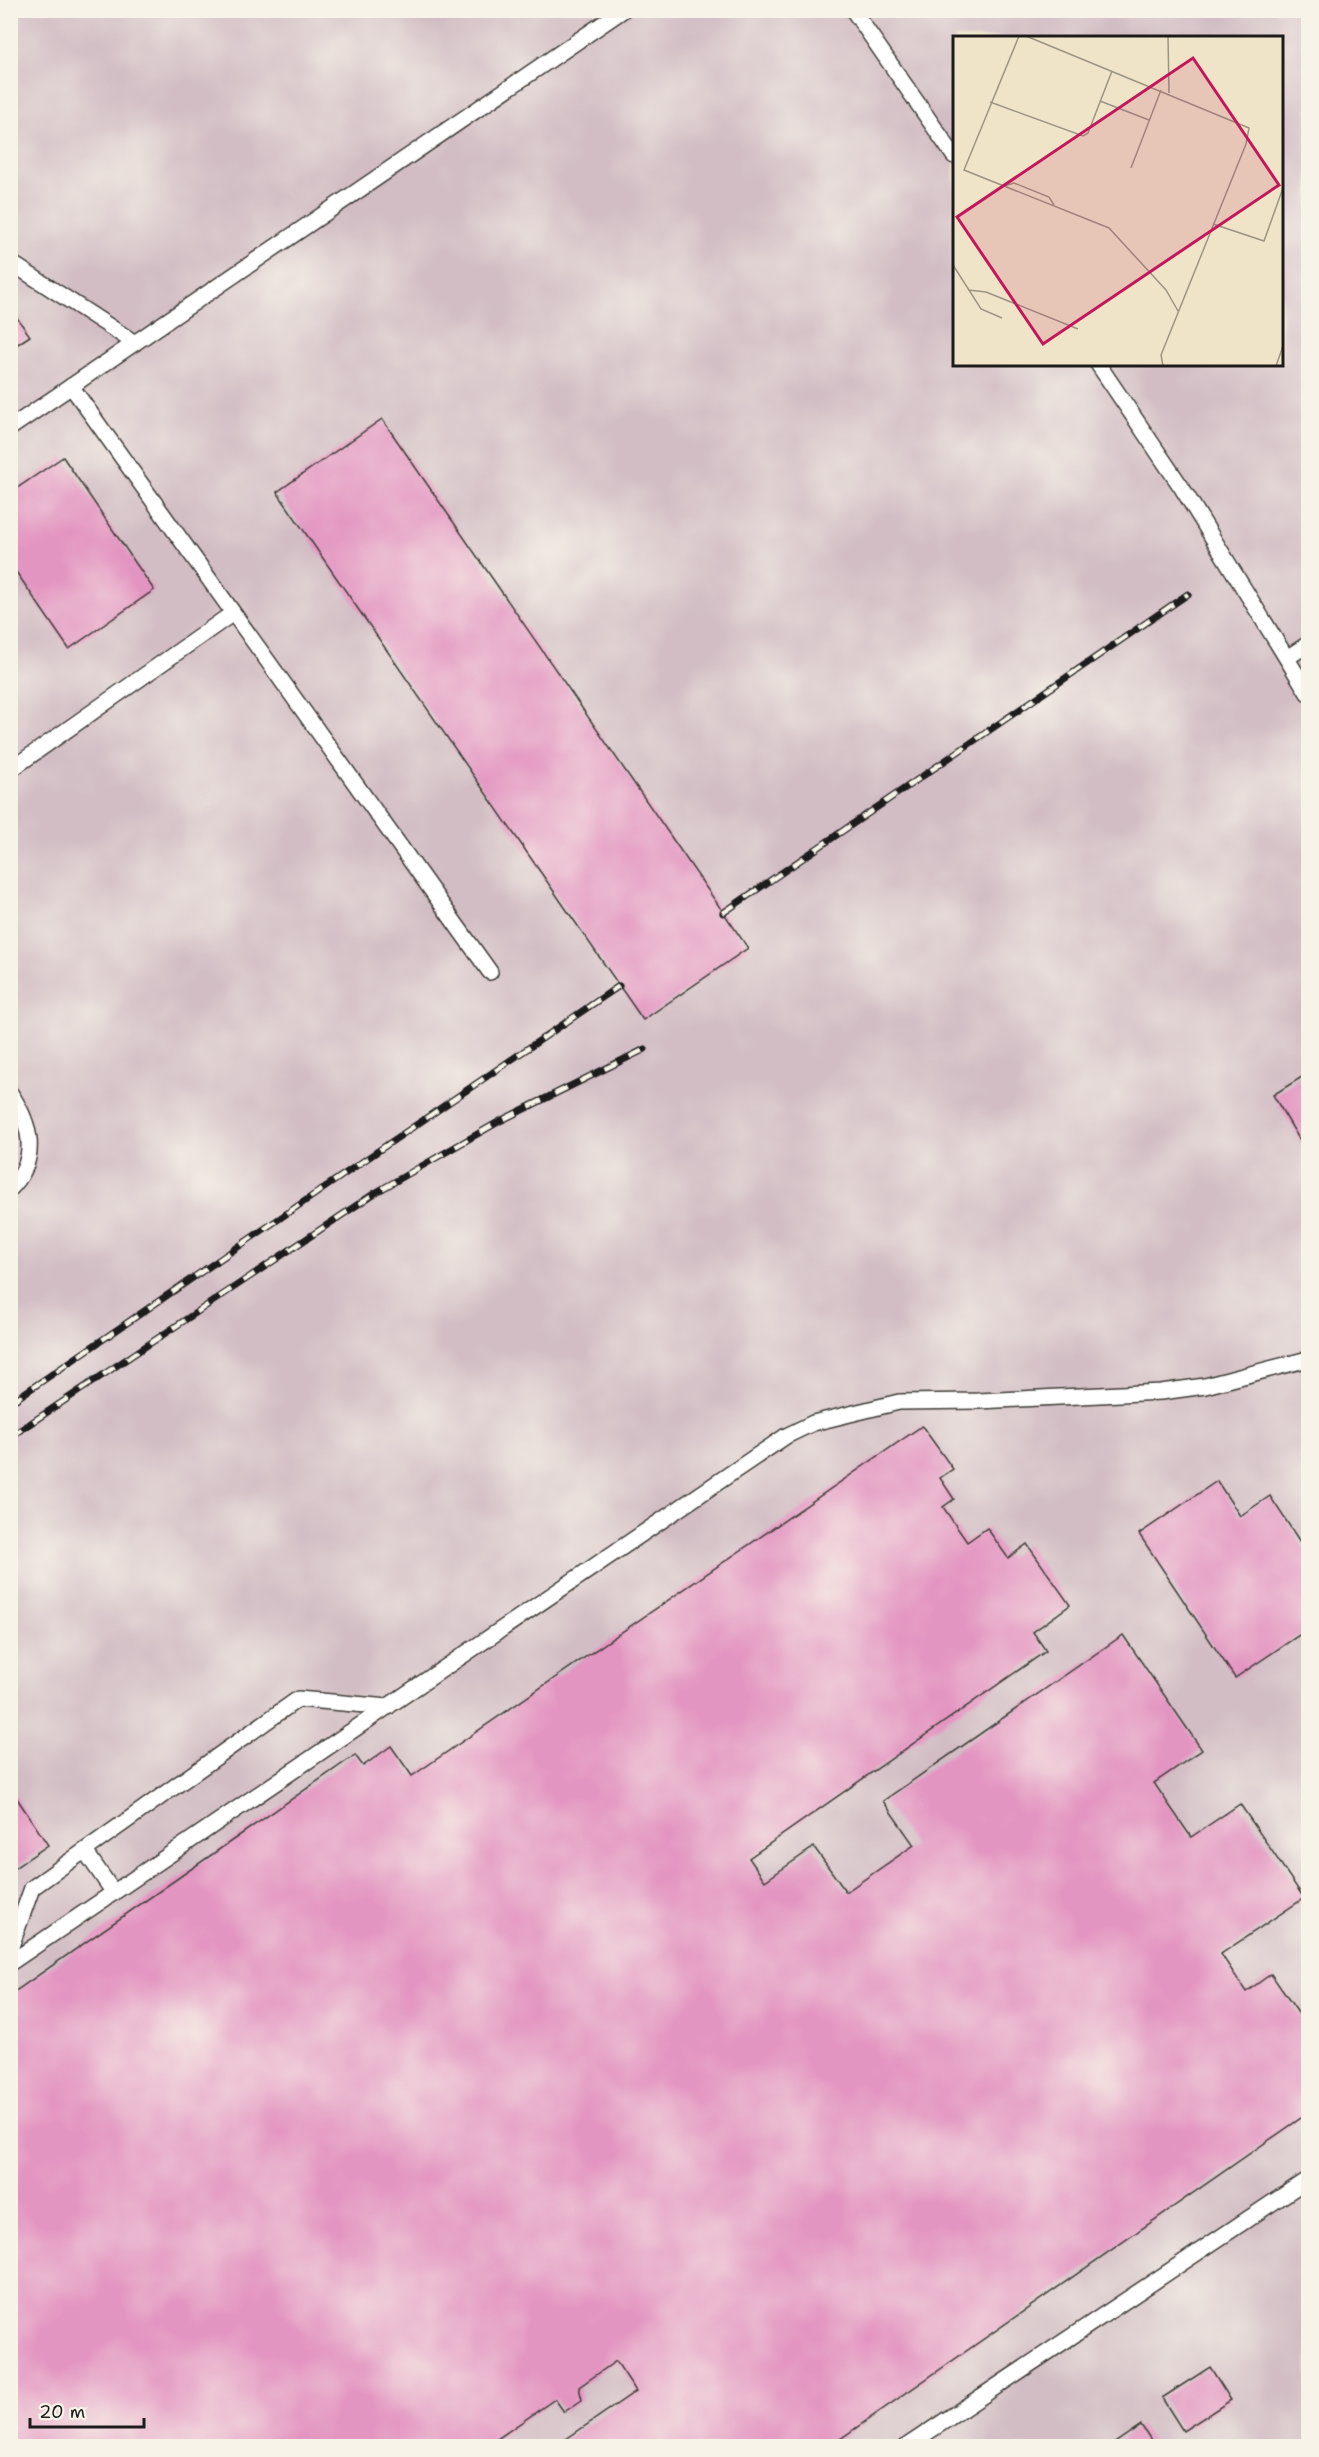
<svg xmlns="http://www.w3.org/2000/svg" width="1319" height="2457" font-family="'Shantell Sans',sans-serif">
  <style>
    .industrial { fill: #d2bdc5; fill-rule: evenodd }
    .building { fill: #e395c1 }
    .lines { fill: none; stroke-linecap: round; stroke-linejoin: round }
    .lane-casing { stroke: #3c3a36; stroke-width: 18 }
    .lane { stroke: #fff; stroke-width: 15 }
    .rail-casing { stroke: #1c1c1c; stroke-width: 7 }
    .rail { stroke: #f7f3e8; stroke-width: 4.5; stroke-dasharray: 14; stroke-linecap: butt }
    .inset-road { fill: none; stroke: #9b9483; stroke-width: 1.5 }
    .view { fill: #c2185b; fill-opacity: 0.15; stroke: #c2185b; stroke-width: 3 }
    .inset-edge { fill: none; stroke: #1c1c1c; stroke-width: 3 }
  </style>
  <rect width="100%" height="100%" fill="#f7f3e8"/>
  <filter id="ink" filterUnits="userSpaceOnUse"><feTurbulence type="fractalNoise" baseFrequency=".0167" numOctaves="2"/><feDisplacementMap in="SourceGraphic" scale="12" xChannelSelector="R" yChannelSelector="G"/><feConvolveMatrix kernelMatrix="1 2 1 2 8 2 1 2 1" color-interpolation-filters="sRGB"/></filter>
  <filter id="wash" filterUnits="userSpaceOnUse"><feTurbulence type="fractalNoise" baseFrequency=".008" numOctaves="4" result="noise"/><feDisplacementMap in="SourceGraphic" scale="24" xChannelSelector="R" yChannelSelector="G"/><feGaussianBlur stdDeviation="1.35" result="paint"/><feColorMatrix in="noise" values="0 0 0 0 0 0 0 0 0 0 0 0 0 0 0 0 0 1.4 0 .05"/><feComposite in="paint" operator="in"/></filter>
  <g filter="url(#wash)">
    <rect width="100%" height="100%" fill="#efe4c7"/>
    <path class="industrial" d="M11 11H1308V2446H11ZM954 38H1282V364H954Z"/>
    <g id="blocks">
      <path class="building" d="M10 308 30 336 10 349Z
        M382 419 748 948 643 1020 277 492Z
        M63 457 154 590 69 649 10 563V493Z
        M1308 1073V1154L1273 1095Z
        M922 1426 953 1469 940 1478 954 1499 943 1507 967 1542 987 1528 1008 1558 1027 1544 1070 1605 1033 1632 1046 1651 749 1858 765 1881 814 1847 846 1892 914 1845 883 1801 1123 1635 1202 1750 1154 1783 1191 1837 1240 1804 1304 1898 1221 1954 1246 1992 1271 1974 1308 2027V2113L830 2446H556L636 2391 616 2361 579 2387 582 2400 564 2412 555 2399 487 2446H10V1995L355 1755 363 1766 391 1746 412 1776Z
        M1217 1481 1240 1516 1270 1496 1308 1554 1306 1574 1308 1629 1235 1678 1139 1534Z
        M10 1788 48 1845 10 1871Z
        M1210 2367 1231 2400 1183 2431 1162 2398Z
        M1141 2425 1155 2446H1114L1112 2445Z"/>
    </g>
  </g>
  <g filter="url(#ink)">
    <use href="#blocks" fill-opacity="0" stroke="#3c3a36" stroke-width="1.5"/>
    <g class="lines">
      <defs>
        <path id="lane" d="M853 10 954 156
          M10 262 135 343
          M1098 364 1182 488 1308 693
          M71 386 490 972
          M10 428 623 10
          M1287 658 1308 644
          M10 770 233 613
          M10 1093C31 1124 40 1159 10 1189
          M85 1851 114 1893
          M10 1949 32 1888 298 1699 388 1707
          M10 1963 786 1436 813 1423 899 1402 978 1401 1161 1392 1205 1386 1308 1359
          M907 2446 1308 2179"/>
      </defs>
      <use href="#lane" class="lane-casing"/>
      <use href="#lane" class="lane"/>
      <defs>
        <path id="rail" d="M723 913 1188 594
          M10 1403 619 986
          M10 1437 375 1193 500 1121 645 1049"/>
      </defs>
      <use href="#rail" class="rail-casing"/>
      <use href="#rail" class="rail"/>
    </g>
  </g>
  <g transform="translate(953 36)">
    <rect width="330" height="330" fill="#efe4c7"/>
    <path class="inset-road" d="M66 0 11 134 156 192 213 254 225 275M73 0 296 92 293 108 208 319 210 330M215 0 216 57M147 65 196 84M37 66 130 100 135 97 159 35M178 132 208 54M51 150 61 147 96 161 101 169M260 188 311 205 330 152M0 229 28 273 49 282M15 254 33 256 125 293M323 330 330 310"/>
    <path class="view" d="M240 22 326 149 90 308 4 181Z"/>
    <rect width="330" height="330" class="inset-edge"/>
  </g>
  <rect width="1319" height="2457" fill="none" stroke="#f7f3e8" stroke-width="36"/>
  <path d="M30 2418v9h114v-9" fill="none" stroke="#1c1c1c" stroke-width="3"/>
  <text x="39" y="2418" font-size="18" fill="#1c1c1c" stroke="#f7f3e8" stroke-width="4.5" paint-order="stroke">20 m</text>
</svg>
